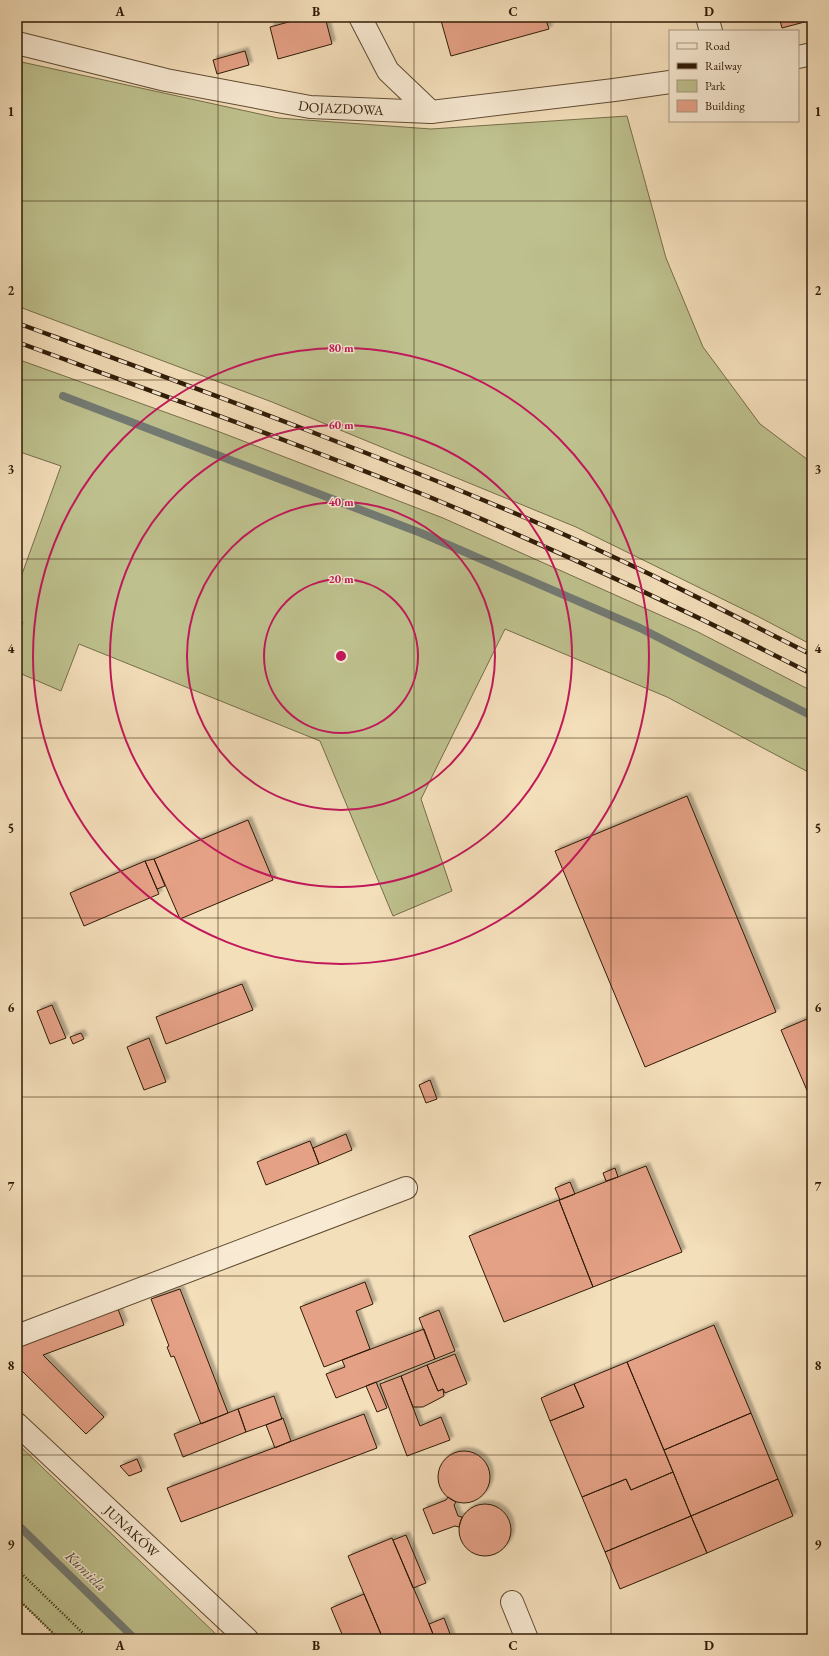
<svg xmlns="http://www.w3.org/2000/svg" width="829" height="1656" font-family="'EB Garamond',serif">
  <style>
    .green { fill: #bec18e; stroke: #766e4a }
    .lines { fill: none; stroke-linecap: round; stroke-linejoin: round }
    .stream { stroke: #737a73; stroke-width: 8 }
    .building { fill: #e5a186; stroke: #2f1b06; filter: url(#shadow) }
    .minor-casing { stroke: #604c33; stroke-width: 24 }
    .path { stroke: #2f1b06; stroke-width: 2.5; stroke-dasharray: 1 2; stroke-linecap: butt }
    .minor { stroke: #f8ead3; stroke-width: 22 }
    .rail-casing { stroke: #2f1b06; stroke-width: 4.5 }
    .rail { stroke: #f8ead3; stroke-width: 3; stroke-dasharray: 9; stroke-linecap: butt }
    .grid { fill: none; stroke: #2f1b06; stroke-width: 1; stroke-opacity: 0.55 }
    .ring { fill: none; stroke: #c2185b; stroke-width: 2 }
    .labels { text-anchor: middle; stroke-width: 3; stroke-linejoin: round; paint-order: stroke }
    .street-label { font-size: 14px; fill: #2f1b06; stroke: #f8ead3 }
    .water-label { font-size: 15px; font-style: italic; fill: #514b3c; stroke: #f8ead3 }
    .centre { fill: #c2185b; stroke: #f8ead3; stroke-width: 2 }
    .ring-label { font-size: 12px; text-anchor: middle; font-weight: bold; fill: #c2185b; stroke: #f8ead3; stroke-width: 3; stroke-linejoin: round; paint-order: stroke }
    .neatline { fill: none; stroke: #2f1b06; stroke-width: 1.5 }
    .grid-label { font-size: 13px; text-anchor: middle; font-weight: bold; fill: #2f1b06 }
  </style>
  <defs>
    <filter id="shadow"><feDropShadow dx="3.5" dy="-3.5" stdDeviation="1" flood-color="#0004"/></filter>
  </defs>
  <rect width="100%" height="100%" fill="#f4dfbb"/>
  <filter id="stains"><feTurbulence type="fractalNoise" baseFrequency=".005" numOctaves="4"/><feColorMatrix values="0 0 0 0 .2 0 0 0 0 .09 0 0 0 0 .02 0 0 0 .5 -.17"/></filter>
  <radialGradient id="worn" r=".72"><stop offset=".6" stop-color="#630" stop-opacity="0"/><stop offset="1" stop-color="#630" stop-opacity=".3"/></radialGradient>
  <path class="green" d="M17 61 278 118 431 129 627 116 666 258 703 347 760 424 812 463V645L759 617 576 527 272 402 17 306Z
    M17 359 212 429 443 518 698 632 806 688 812 691V774L667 697 505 629 421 799 452 891 393 916 320 741 79 644 61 691 17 672V639L23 622 17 618V588L61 466 17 451Z
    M17 1443 221 1639H59L17 1598Z"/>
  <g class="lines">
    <path class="stream" d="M63 396 421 533 640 628 812 716
      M17 1524 135 1639"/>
  </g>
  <path class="building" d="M307 17H325L332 44 278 59 270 27Z
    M440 17H545L549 29 451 56Z
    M779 17H812V20L782 28Z
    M245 51 249 65 217 74 213 60Z
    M687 796 776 1012 645 1067 555 851Z
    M248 820 273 880 180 919 154 859Z
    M154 859 165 886 157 889 145 861Z
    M145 861 159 894 84 926 70 893Z
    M242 984 253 1010 166 1044 156 1017Z
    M52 1005 66 1038 50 1044 37 1011Z
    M812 1017V1102L781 1030Z
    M81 1033 84 1039 73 1044 70 1037Z
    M149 1038 166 1082 144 1090 127 1047Z
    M430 1080 437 1099 426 1103 419 1085Z
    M346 1134 352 1150 319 1164 313 1148Z
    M310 1141 319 1164 266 1185 257 1162Z
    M646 1166 682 1252 593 1287 559 1200Z
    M615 1168 618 1177 606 1181 603 1173Z
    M570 1182 575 1194 560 1200 555 1188Z
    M559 1200 593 1287 504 1322 469 1236Z
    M365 1282 373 1304 356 1311 370 1349 324 1367 300 1307Z
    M180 1289 228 1413 201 1424 174 1356 171 1357 167 1347 169 1346 151 1299Z
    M118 1309 124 1325 43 1355 104 1417 86 1434 17 1366V1348Z
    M439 1310 455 1351 435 1359 419 1318Z
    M714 1325 751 1413 664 1450 627 1362Z
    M424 1329 435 1359 336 1398 326 1374 345 1367 342 1360Z
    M455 1354 467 1384 445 1393 443 1389 438 1391 427 1365Z
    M627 1362 673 1472 631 1490 626 1479 582 1497 550 1421 584 1407 574 1384Z
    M427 1365 438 1391 443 1389 444 1396 423 1407H413L401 1376Z
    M401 1376 420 1426 441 1417 450 1440 407 1456 380 1384Z
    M376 1382 387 1408 377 1412 366 1386Z
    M574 1384 584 1407 550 1421 541 1398Z
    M274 1396 282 1419 246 1432 238 1409Z
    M238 1409 246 1432 183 1457 174 1434Z
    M751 1413 778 1479 691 1516 664 1450Z
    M364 1414 377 1448 181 1522 167 1488Z
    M283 1418 291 1441 275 1448 266 1425Z
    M438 1477a26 26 0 1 1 52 0a26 26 0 1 1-52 0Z
    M137 1459 142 1471 129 1476 120 1466Z
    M673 1472 691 1516 605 1552 582 1497 626 1479 631 1490Z
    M778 1479 793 1516 707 1553 691 1516Z
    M448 1497 456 1502 454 1505 458 1516 462 1517 459 1527 455 1526 433 1534 423 1509 446 1500Z
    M459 1530a26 26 0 1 1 52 0a26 26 0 1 1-52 0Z
    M691 1516 707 1553 620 1589 605 1552Z
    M406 1535 426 1583 413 1588 393 1540Z
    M392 1538 429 1624 435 1639H383L364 1594 348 1556Z
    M364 1594 383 1639H344L331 1608Z
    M444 1618 452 1639H435L429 1624Z"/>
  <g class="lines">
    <defs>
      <g id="minor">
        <path d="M360 17 388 71 431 112"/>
        <path d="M707 17 711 31"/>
        <path id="s1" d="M17 43 166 80 310 107 431 112 614 90 670 82"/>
        <path d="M798 57 812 54"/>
        <path d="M17 1336 406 1188"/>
        <path id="s2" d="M17 1424 247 1639"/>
        <path d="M512 1602 527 1639"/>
      </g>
    </defs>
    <use href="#minor" class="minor-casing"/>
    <path class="path" d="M17 1569 89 1639
      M17 1598 59 1639"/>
    <use href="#minor" class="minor"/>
    <defs>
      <path id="rail" d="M17 323C195 388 373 452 547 527 637 566 725 611 812 655
        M17 342C154 392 291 441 427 496 557 550 686 610 812 674"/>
    </defs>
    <use href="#rail" class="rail-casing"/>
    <use href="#rail" class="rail"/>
  </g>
  <path class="grid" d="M218 17V1639M414 17V1639M611 17V1639M17 201H812M17 380H812M17 559H812M17 738H812M17 918H812M17 1097H812M17 1276H812M17 1455H812"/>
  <g class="ring">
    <circle cx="341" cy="656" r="77"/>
    <circle cx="341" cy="656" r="154"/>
    <circle cx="341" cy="656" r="231"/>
    <circle cx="341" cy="656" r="308"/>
  </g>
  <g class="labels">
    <g class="street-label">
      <text dy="5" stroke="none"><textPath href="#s1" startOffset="331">DOJAZDOWA</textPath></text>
      <text dy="5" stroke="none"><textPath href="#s2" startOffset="157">JUNAKÓW</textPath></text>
    </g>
    <g class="water-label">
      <text transform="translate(86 1571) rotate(44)" y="5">Kumiela</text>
    </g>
  </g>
  <circle cx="341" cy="656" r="6" class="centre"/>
  <g class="ring-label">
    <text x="341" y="352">80 m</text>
    <text x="341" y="429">60 m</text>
    <text x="341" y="506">40 m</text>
    <text x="341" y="583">20 m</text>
  </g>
  <rect width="829" height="1656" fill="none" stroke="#f4dfbb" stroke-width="44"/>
  <rect x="669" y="30" width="130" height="92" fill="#f8ead3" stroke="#a89781"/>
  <rect x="677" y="43" width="20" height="6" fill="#f8ead3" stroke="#a89781"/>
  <text x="705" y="50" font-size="12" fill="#2f1b06">Road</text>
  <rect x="677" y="63" width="20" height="6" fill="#2f1b06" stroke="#a89781"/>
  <text x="705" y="70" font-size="12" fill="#2f1b06">Railway</text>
  <rect x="677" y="80" width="20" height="12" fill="#bec18e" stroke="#a89781"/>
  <text x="705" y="90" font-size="12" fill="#2f1b06">Park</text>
  <rect x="677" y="100" width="20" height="12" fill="#e5a186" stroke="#a89781"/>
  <text x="705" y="110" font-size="12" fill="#2f1b06">Building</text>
  <rect x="22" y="22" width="785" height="1612" class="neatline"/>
  <g class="grid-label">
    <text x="120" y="16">A</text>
    <text x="316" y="16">B</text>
    <text x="513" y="16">C</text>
    <text x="709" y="16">D</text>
    <text x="11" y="116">1</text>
    <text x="818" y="116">1</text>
    <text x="11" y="295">2</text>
    <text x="818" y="295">2</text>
    <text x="11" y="474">3</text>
    <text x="818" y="474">3</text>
    <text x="11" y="653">4</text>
    <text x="818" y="653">4</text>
    <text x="11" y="833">5</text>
    <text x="818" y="833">5</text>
    <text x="11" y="1012">6</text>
    <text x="818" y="1012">6</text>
    <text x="11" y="1191">7</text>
    <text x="818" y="1191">7</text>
    <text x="11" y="1370">8</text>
    <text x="818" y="1370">8</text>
    <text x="11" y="1549">9</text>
    <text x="818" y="1549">9</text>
    <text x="120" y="1650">A</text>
    <text x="316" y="1650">B</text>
    <text x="513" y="1650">C</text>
    <text x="709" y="1650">D</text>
  </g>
  <rect width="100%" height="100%" filter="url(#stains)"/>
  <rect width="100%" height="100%" fill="url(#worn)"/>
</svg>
